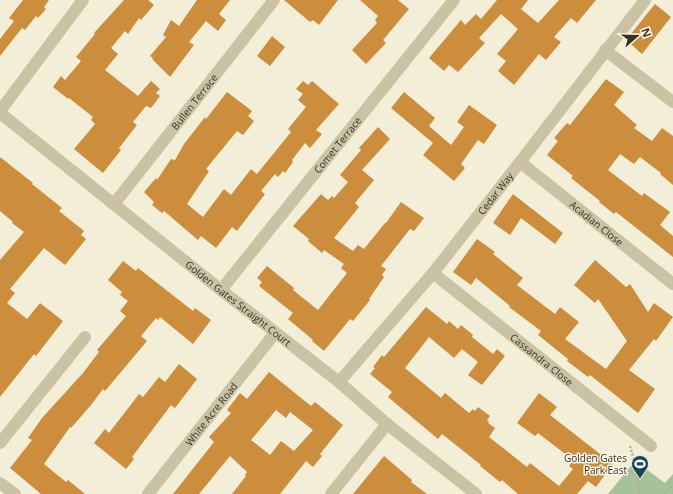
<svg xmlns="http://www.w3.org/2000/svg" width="673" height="494" font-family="'Open Sans',sans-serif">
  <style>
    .green { fill: #a6c298 }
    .building { fill: #cc8d3c; fill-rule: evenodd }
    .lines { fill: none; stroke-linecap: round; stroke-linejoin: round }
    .path { stroke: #b7ac8e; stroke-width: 2.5; stroke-dasharray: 2 2; stroke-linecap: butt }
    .minor { stroke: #cbc2a4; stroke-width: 12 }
    .labels { text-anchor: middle; stroke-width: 3; stroke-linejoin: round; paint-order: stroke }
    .street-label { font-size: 10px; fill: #363026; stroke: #faf7e5 }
    .poi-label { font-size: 10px; fill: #363026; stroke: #faf7e5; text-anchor: end }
  </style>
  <rect width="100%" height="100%" fill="#f2eed8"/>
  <path class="green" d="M635 461 665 483 673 474V494H608Z"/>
  <path class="building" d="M23 0H49L44 7 46 9 38 18 36 16 25 30 22 28 0 56V39L14 21 9 18Z
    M124 0H148L154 5 141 20 139 18 128 34 125 31 111 48 118 54 105 70 138 96 151 81 160 89 156 93 160 96 151 108 146 106 133 122 137 125 119 148 121 150 103 173 74 149 95 124 91 120 93 117 69 98 68 99 53 87 61 76 65 80 81 61 76 57 95 34 94 33Z
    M197 0H230L219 14 226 20 218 31 206 21 189 42 194 45 170 77 152 59 153 58 150 56 166 37 163 35 171 20 179 26Z
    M284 0H338L319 25 313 20 310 22Z
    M360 0H398L409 9 383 40 386 43 366 64 352 50 377 23 375 20 378 16Z
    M497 0H528L521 9 538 23 559 0H596L577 23 571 18 554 37 561 42 546 60 539 54 514 85 498 71 506 61 497 54 518 29 501 14 479 38 485 43 458 72 449 65 444 71 429 58 461 20 465 25 476 14 481 19Z
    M655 4 671 17 642 54 626 40Z
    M272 36 285 47 270 66 257 56Z
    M606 79 624 92 614 105 637 125 634 128 652 141 662 128 673 136V185L660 174 661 173 640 157 634 164 620 154 608 170 642 196 644 193 670 212 660 225 673 236V257L616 212 614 214 599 202 600 201 571 178 573 176 547 155 558 141 554 138 567 123 570 125Z
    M303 81 308 85 312 81 339 104 316 130 322 134 310 148 305 143 292 160 293 162 285 173 283 171 278 177 275 174 261 191 265 194 237 231 232 227 216 248 201 236 198 240 164 211 162 213 152 205 154 202 144 192 156 178 157 180 171 159 175 160 184 144 205 117 206 119 227 92 252 111 248 116 254 121 243 135 237 131 206 169 209 171 187 204 203 217 224 189 231 195 251 169 257 174 291 132 288 129 306 107 298 100 303 94 296 89Z
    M404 92 435 118 429 126 451 145 464 127 457 122 469 105 497 125 484 144 478 140 461 164 465 168 454 181 423 155 433 143 391 108Z
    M378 127 390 139 362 170 374 180 355 203 359 207 334 238 353 251 358 245 364 249 385 223H386L401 202 424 218 414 231 410 229 381 266 386 269 382 275 384 277 369 299 370 300 353 321 350 319 324 351 312 341 313 340 288 319 293 313 259 286 262 282 257 278 267 266 294 288 293 290 318 310 347 273 341 268 344 264 324 250 322 253 308 241 309 239 293 226 321 194 328 200 332 196 334 198 348 182 340 175 361 150 359 148Z
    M0 157 33 183 32 184 62 208 59 211 84 231 81 235 86 239 65 265 44 248 10 289 15 293 7 303 27 319 40 303 63 321 36 356 34 354 0 397V260L24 232 12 223 13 222 0 211Z
    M513 194 563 233 555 244 521 218 510 235 493 223Z
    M477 239 495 252 493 254 523 278 517 285 555 314 560 307 579 322 565 339 606 369 627 341 598 299 595 303 574 285 595 260 626 287 630 284 648 312 654 303 673 317 656 341 654 339 629 370 655 389 638 413 590 375 588 377 567 361 568 359 538 335 541 331 509 307 510 306 476 278 471 285 453 272Z
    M123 261 136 271 138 268 193 311 195 308 211 320 193 344 160 317 158 320 156 318 141 336 147 341 105 391 103 389 91 405 71 428 70 427 44 464 66 482 68 480 85 494H41L10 468 32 440 28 438 42 418 83 373 99 352 97 350 126 316 120 311 128 301 120 295 122 292 108 280Z
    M426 307 447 324 449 321 458 329 461 325 473 335 472 337 493 354 497 349 505 356 482 385 468 375 478 362 462 349 454 358 429 337 405 368 441 398 445 393 469 413 473 409 475 411 478 407 490 416 487 420 489 422 488 423 495 428 489 437 527 467 530 463 559 486 573 469 569 466 573 460 538 433 535 436 517 423 539 393 557 407 550 415 613 464 596 487 588 481 577 494H518L502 480 500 482 480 466 481 465 442 434 438 439 388 397 392 392 370 374 375 368 373 367 382 355 384 357Z
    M179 364 197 379 175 408 171 405 132 457 134 459 126 469 94 443 105 429 109 433 139 394 143 397 159 377 165 382Z
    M269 372 311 406 315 402 343 425 320 454 322 456 313 467 306 461 280 494H232L246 476 245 475 247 472 230 456 199 494H173L214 442 209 437 231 413 227 410 240 393 247 399ZM276 410 286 418 290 412 313 430 294 451 281 441 270 455 251 440Z
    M384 456 412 480 411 482 427 494H353Z"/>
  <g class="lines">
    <path class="path" d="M630 446 636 467 640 494
      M665 494 673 485"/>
    <g class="minor">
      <path d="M605 50 673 102"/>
      <path d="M0 111 83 0"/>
      <path id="s1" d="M0 113 221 290 339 382 387 424 476 494"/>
      <path id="s2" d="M520 162 673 284"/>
      <path id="s3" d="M114 204 274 0"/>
      <path id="s4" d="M433 273 651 446"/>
      <path id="s5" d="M221 290 454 0"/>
      <path id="s6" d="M339 382 433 273 520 162 645 0"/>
      <path d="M0 443 85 337"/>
      <path d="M0 483 15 494"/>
      <path id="s7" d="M148 494 275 333"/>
      <path d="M331 494 387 424"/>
    </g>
  </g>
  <defs>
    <symbol id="stadium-pin" viewBox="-11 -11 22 30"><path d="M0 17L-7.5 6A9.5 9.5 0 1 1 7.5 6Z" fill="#194159" stroke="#faf7e5"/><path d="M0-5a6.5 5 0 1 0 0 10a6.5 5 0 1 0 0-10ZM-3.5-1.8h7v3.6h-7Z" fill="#fff"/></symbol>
  </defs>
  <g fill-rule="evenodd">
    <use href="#stadium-pin" x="630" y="454" width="20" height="27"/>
  </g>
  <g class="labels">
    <g class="street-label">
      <text dy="4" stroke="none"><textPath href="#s3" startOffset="130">Bullen Terrace</textPath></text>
      <text dy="4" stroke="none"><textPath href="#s5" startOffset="186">Comet Terrace</textPath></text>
      <text dy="4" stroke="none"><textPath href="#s6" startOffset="245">Cedar Way</textPath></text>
      <text dy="4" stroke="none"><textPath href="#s2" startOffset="98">Acadian Close</textPath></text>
      <text dy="4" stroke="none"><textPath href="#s1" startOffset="305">Golden Gates Straight Court</textPath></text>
      <text dy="4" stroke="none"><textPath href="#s4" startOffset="139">Cassandra Close</textPath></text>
      <text dy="4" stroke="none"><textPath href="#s7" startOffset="102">White Acre Road</textPath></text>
    </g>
    <g class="poi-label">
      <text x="627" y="462">Golden Gates<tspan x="627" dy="12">Park East</tspan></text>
    </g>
  </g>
  <g transform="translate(637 36) rotate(70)" stroke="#faf7e5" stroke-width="3" paint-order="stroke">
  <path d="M0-3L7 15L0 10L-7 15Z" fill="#363026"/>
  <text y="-6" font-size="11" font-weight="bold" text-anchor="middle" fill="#363026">N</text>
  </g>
</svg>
